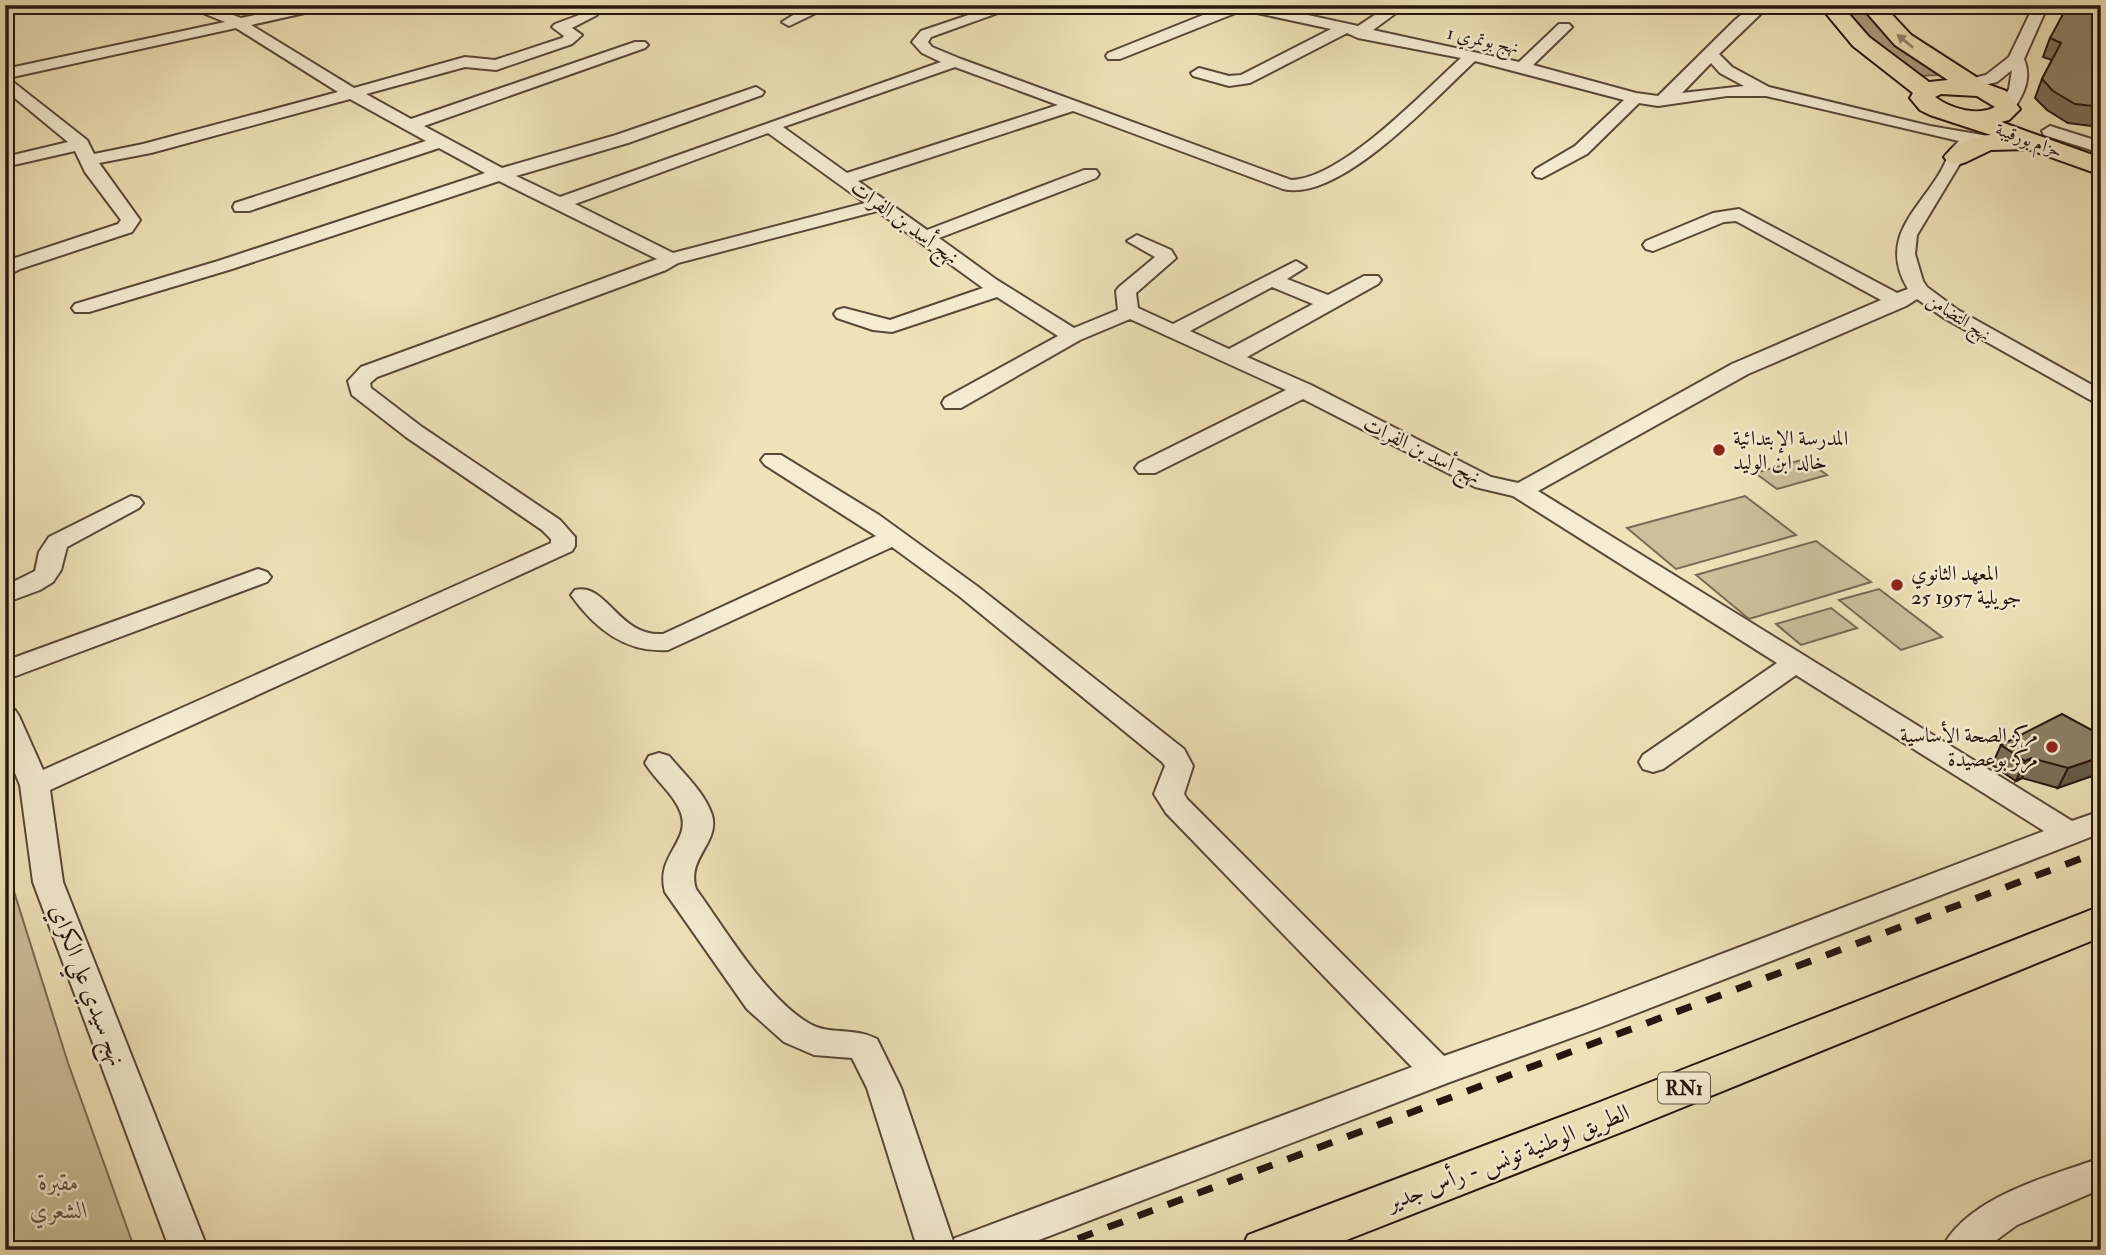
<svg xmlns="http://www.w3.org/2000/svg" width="2106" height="1255" font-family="'IM FELL Double Pica',Amiri,serif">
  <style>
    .green { fill: #cdbf9b; stroke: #7a6a54; stroke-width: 2 }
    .water { fill: #ab9c7e; stroke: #766651; stroke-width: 2 }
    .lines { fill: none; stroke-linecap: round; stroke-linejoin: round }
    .minor-casing { stroke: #594838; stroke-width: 4 }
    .major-casing { stroke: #27150e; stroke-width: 4 }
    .highway-casing { stroke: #27150e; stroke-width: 4 }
    .minor { fill: #f5ecd1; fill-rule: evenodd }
    .major { fill: #efe2b8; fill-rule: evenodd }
    .highway { fill: #efe2b8; fill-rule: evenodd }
    .rail { stroke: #27150e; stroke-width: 7; stroke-dasharray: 16 16; stroke-linecap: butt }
    .wall { fill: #7b6e58; stroke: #27150e; stroke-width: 2 }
    .shaded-wall { fill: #645a47; stroke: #27150e; stroke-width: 2 }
    .building { fill: #8f8066; stroke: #27150e; stroke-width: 2 }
    .oneway { fill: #95866c }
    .poi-dot { fill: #8f2418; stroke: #f5ecd1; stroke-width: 2.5 }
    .labels { text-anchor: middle; stroke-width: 5; stroke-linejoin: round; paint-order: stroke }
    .far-street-label { font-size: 18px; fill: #27150e; stroke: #f5ecd1 }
    .shield { fill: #f5ecd1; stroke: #655648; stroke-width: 2 }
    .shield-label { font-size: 19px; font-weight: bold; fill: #27150e }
    .street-label { font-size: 21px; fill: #27150e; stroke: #f5ecd1 }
    .poi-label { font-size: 21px; fill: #27150e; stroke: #f5ecd1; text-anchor: start }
    .near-street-label { font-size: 24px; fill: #27150e; stroke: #f5ecd1 }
    .near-park-label { font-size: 24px; font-style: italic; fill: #61503f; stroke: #f5ecd1 }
  </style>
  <rect width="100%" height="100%" fill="#efe2b8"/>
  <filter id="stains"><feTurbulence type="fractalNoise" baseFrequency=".00286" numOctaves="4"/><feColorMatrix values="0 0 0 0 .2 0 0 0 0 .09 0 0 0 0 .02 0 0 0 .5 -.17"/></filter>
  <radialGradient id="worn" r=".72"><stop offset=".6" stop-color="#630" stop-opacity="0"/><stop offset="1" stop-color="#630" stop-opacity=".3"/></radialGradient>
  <path class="green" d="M1805 459 1827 475 1777 489 1755 473Z
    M1745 496 1796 535 1676 569 1627 528Z
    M1816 541 1871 582 1749 619 1696 575Z
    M1879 589 1942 637 1901 650 1839 600Z
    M1831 608 1857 628 1801 645 1776 624Z
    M5 863 68 1063 135 1250H5Z"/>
  <path class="water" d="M1838 5H1863L1918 59 1940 75 1918 76 1880 49Z"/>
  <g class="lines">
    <defs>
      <path id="minor" d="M5 5H13L5 10Z
        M183 5H206L241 18 301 5H329L327 8 251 25 354 88 465 57 495 60 562 38 564 36 552 27 555 24 590 11 597 15 572 28 582 35 572 44 496 70 465 67 366 94 411 119 635 42H645L648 45 645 48 424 126 502 168 616 135 750 89 756 87 764 92 762 95 628 143 516 176 560 197 941 62 922 53 912 42 921 31 998 5H1020L931 37 928 42 932 47 961 59 1291 180C1342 179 1423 92 1461 58L1358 38 1347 33 1250 83 1229 86 1193 76 1191 73 1199 68 1229 76 1241 75 1331 29 1243 10 1120 59H1108L1106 56 1108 53 1228 5H1262L1358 26 1390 5H1407L1373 30 1519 62 1559 24H1569L1572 27 1569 30 1533 65 1636 93 1658 96 1735 20 1753 5H1770L1719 54 1732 67 1769 87 1930 126 2000 138 2003 142 2000 146 1975 144 1967 152 1917 235 1915 254 1923 281 1927 287 1958 310 2101 390V406L1944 318 1917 299 1906 306 1748 374 1538 491 2072 821 2101 811V833L1601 1027 1450 1082 1013 1250H918L867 1088 852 1058 814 1055 784 1042 747 1009 665 892C655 855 691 842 681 813 674 794 655 780 645 763L649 756 659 753 669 756C684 774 705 793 712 815 720 843 686 858 696 889 725 929 767 1000 810 1024 828 1035 854 1027 877 1039L901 1088 953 1241 955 1238 1412 1067 1166 813 1154 794 1165 766 1162 762 959 596 892 547 668 650C626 653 595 629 571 595L575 590C607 582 618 637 663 634L876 536 765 465 761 460 765 455H781L879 515 977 586 1184 749 1193 766 1184 794 1187 799 1444 1056 1577 1009 2044 831 1796 675 1663 769 1653 772 1643 769 1639 762 1643 755 1777 663 1513 496 1475 487 1303 399 1155 473H1139L1135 468 1139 463 1286 390 1130 319 1080 340 961 408H945L942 403 945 398 1058 336 997 297 892 332 873 330 837 318 834 314 837 310 844 308 890 320 983 288 877 211 678 263 666 270 377 377 370 383 371 388 422 427 560 520 575 537V546L572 551 50 790 63 882 208 1250H170L33 882 20 785 5 749V707L15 710 19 716 43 770 551 543V539L542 530 406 437 352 395 348 381 361 367 657 259 499 181 232 269 89 312H75L72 308 75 304 218 261 485 173 439 148 249 211H235L233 207 235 203 426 141 350 99 151 153 99 163 140 220 132 232 20 269 5 277 6 261 118 224 121 220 85 172 75 151 5 167V157L68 142 5 90V69L225 22ZM236 28 338 92 143 144 94 154 87 140 8 78ZM1475 61 1624 100 1575 146 1536 169 1533 173 1536 177 1542 178 1587 154 1639 103 1658 106 1727 96H1766L1959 141 1950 150C1935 201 1872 229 1908 289L1897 293 1739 209 1713 213 1646 241 1643 245 1646 249 1653 251 1724 222 1736 221 1881 300 1732 364 1518 483 1491 477 1311 385 1247 357 1378 284 1381 280 1378 276H1364L1328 295 1287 279 1306 267 1296 261 1173 324 1138 308 1136 293 1176 258 1171 250 1137 235 1127 241 1155 257 1119 287 1116 291 1118 310 1074 328 997 280 939 238 1096 178 1099 174 1096 170H1084L927 230 858 181 1073 111 1283 189C1340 203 1435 98 1475 61ZM1711 63 1720 73 1744 86 1682 93ZM955 67 1058 105 847 173 783 127ZM768 133 865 203 673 253 575 204ZM1272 287 1313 304 1229 349 1190 331Z
        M783 5H805L818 12 789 26 782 22 798 12Z
        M2034 5H2048L2024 59C2032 78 2024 94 2013 110H2001L1999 106 2009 89 2012 70 1997 82 1954 92 1948 90 1946 87 1948 84 1986 75 2009 57Z
        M2050 126 2101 142V153L2044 135 2042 131Z
        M131 496 139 498 143 503 139 508 67 547 61 570 53 582 40 590 5 603V586L35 571 39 552 49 537Z
        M258 569 267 572 271 577 267 582 5 680V661Z
        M2101 1158V1189L2017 1225 1983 1250H1941C1966 1197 2050 1176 2101 1158Z"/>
      <path id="major" d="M2101 906V937L1632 1128 1321 1250H1241L1248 1235 1600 1102Z"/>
      <path id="highway" d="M1819 5H1841L1869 37 1929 82 1948 80 1895 45 1860 5H1883L1911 35 1987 84 2006 91 2020 109 2009 120 2001 122 2101 158V175L2028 149 1991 150 1966 162 1957 165 1948 162 1944 157C1952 145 1976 136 1991 135L1930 115 1920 110 1910 98 1913 93 1853 46ZM1941 94 1977 96 1995 107C1977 117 1950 108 1935 97Z"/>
    </defs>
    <use href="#minor" class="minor-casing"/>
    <use href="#major" class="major-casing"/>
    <use href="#highway" class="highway-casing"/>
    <use href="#minor" class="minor"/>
    <use href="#major" class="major"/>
    <use href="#highway" class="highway"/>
    <path class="rail" d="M1048 1250 2101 851"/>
  </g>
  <path class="wall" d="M2101 9V140L2097 138 2100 127 2068 123 2047 110 2035 98 2042 79 2052 60 2043 57 2050 38Z
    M2101 735 2058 788 2022 778 2016 781 1992 765 2001 745Z"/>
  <path class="shaded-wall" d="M2101 757V773L2058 788 2068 768Z
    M2031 758 2022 778 2016 781 2025 761Z"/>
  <path class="building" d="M2068 5H2082L2101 9V107L2075 104 2053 91 2042 79 2061 43 2050 38Z
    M2062 714 2101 735V757L2068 768 2031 758 2025 761 2001 745Z"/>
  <defs><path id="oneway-solid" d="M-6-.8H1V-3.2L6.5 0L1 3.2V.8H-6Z" transform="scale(1.75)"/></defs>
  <use class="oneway" href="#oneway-solid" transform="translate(1905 41) rotate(-141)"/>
  <g class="poi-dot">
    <circle cx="1719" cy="450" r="7"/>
    <circle cx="1897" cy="585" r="7"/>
    <circle cx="2052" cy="747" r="7"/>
  </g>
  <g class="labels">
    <g class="far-street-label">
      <text transform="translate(1483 40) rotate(12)" y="6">نهج بوتمري 1</text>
      <text transform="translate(2029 140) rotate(20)" y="6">حزام بورقيبة</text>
      <text transform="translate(1959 317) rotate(33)" y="6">نهج التضامن</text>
    </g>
    <rect class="shield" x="1658" y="1072.5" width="52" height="31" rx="5"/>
    <g class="shield-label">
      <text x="1684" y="1095">RN1</text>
    </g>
    <g class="street-label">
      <text transform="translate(905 222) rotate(36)" y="7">نهج أسد بن الفرات</text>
      <text transform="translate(1422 450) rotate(26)" y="7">نهج أسد بن الفرات</text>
    </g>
    <g class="poi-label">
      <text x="1733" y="445">المدرسة الإبتدائية<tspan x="1733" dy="24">خالد ابن الوليد</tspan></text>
      <text x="1911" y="580">المعهد الثانوي<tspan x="1911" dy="24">25 جويلية 1957</tspan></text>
      <text x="2038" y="742" text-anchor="end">مركز الصحة الأساسية<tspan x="2038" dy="24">مركز بوعصيدة</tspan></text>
    </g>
    <g class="near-street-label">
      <text transform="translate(88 985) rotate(69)" y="8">نهج سيدي علي الكراي</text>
      <text transform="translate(1508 1157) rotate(-21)" y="8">الطريق الوطنية تونس - رأس جدير</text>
    </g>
    <g class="near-park-label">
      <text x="59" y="1190">مقبرة<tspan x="59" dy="28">الشعري</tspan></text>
    </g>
  </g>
  <rect width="2106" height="1255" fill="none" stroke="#efe2b8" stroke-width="28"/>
  <rect x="7" y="7" width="2092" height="1241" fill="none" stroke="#27150e" stroke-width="3.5"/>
  <rect x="14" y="14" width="2078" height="1227" fill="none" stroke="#27150e" stroke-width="2"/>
  <rect width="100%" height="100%" filter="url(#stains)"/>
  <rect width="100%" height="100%" fill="url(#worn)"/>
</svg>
